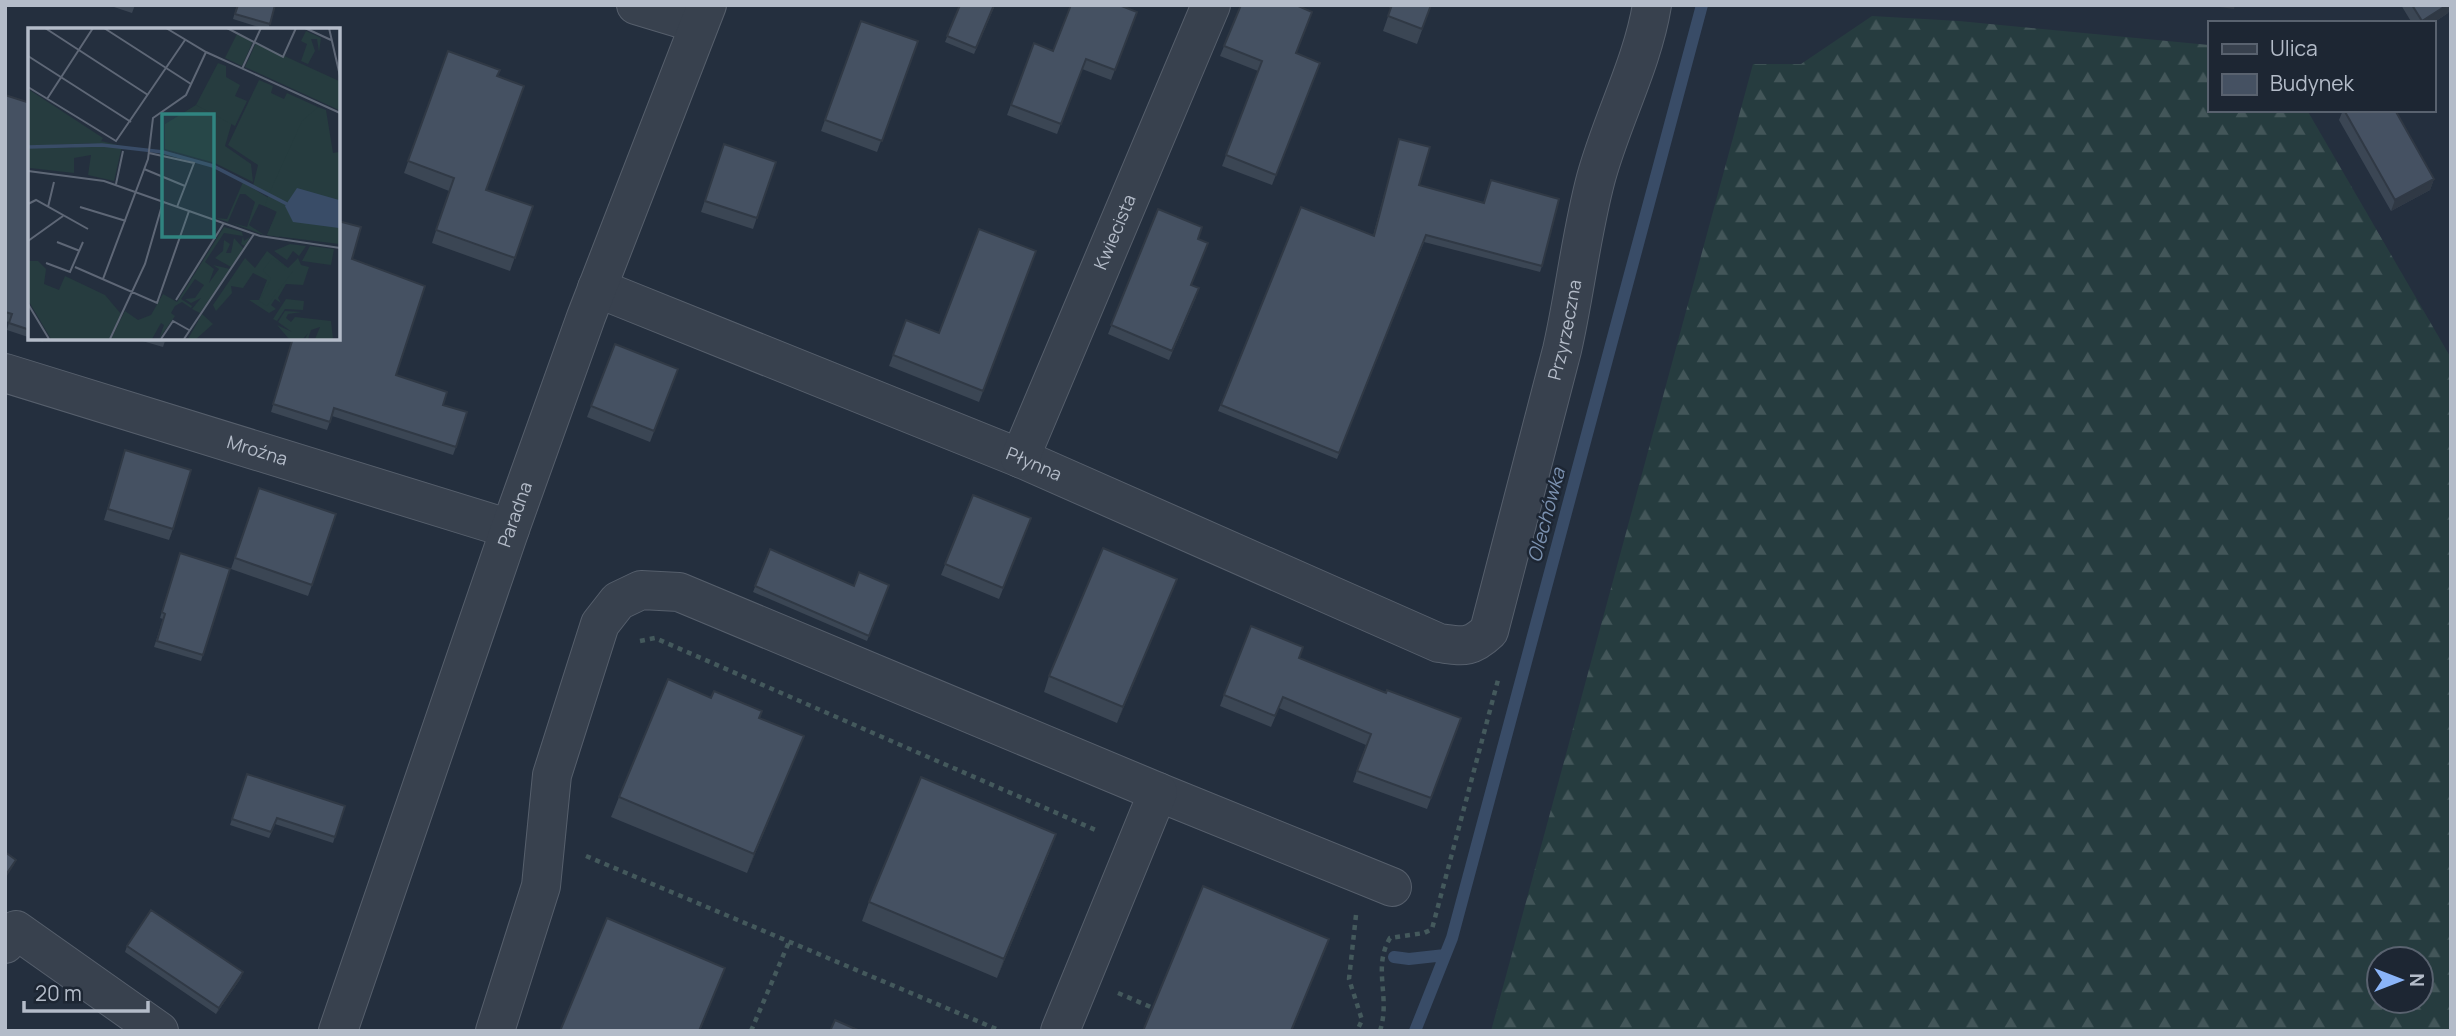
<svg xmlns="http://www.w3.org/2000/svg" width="2456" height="1036" font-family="Manrope,sans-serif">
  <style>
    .forest { fill: url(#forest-firs); fill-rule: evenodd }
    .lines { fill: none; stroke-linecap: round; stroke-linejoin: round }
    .stream { stroke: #394c67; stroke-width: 12 }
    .minor-casing { stroke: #565f6c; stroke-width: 40 }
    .path { stroke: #44595c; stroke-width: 4.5; stroke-dasharray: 5 5; stroke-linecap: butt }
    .minor { stroke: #38414e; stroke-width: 38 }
    .wall { fill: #3b4654 }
    .shaded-wall { fill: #303945 }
    .building { fill: #455162; stroke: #303945; stroke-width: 2 }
    .labels { text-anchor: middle; stroke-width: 5; stroke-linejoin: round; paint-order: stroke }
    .street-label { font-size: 18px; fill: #b4bcc9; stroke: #1d2633 }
    .water-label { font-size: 19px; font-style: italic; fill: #7c92b1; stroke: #1d2633 }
    .inset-river { fill: none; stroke: #394c67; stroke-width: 3.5 }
    .inset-road { fill: none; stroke: #5e6776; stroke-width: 2 }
    .view { fill: #308480; fill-opacity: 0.15; stroke: #308480; stroke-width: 3.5 }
    .inset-edge { fill: none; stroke: #b4bcc9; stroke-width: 3.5 }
  </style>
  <defs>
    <pattern id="forest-firs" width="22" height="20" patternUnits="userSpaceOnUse" patternTransform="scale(1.75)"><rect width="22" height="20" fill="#263c3f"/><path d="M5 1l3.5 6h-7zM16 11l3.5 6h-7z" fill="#435659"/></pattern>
  </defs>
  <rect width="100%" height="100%" fill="#242f3e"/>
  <path class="forest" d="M1872 16 1959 21 2209 45V110H2307L2451 358V1031H1491L1753 64H1801ZM2379 959H2421V1001H2379Z"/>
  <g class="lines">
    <path class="stream" d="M1394 957 1409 959 1445 955
      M1415 1031 1452 938 1702 5"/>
    <defs>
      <g id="minor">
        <path d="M636 5 699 24"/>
        <path id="s1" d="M597 288 1020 458 1439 643C1463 646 1470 649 1489 631L1562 350C1575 293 1581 234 1596 178 1612 119 1642 65 1652 5"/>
        <path id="s2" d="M5 373 510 529"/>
        <path id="s3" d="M1020 458 1211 5"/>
        <path d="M1158 792 1392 887"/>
        <path d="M5 944 16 930 159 1031"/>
        <path id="s4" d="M338 1031 510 529 586 317 707 5"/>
        <path d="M495 1031 541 886 552 775 600 624 618 601 641 590 679 592 1158 792 1060 1031"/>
      </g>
    </defs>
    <use href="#minor" class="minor-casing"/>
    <path class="path" d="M640 641 655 638 1098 831
      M586 856 1001 1031
      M1356 915 1349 979 1362 1020 1357 1031
      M1118 993 1153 1008
      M751 1031 789 942
      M1380 1031C1391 997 1372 968 1390 938L1424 933 1432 929 1498 680 1496 678"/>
    <use href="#minor" class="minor"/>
  </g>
  <path class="wall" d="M108 5H135L132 13Z
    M237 5H275L268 30 233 19Z
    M960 5H995L974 54 945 42Z
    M1241 5 1296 53 1320 63 1272 185 1222 166 1258 71 1220 56Z
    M1384 5H1431L1417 44 1383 31 1391 8Z
    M2401 5H2451L2448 13 2433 23H2412Z
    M1137 12 1111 80 1082 69 1057 134 1007 115 1034 43 1053 51Z
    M861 21 918 41 877 152 821 131Z
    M448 51 497 76 486 190 533 206 510 271 432 243 449 191 404 173Z
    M5 95 30 103V338H44L43 342 7 330 9 322 5 321Z
    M2343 110H2395L2434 179 2430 190 2391 211 2339 120Z
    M1399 139 1419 185 1542 266 1540 272 1424 242 1337 459 1218 411 1301 207 1373 236Z
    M724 144 776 162 753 229 701 212Z
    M1158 209 1198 239 1191 285 1196 297 1169 360 1108 334Z
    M1036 251 979 402 889 366 906 320 939 333Z
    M352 259 396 375 443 405 456 447 453 455 332 416 327 430 271 412 293 338Z
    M132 338H166L163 347Z
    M615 344 678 369 650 442 587 417Z
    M125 450 173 529 169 540 104 520Z
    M259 488 312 585 308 596 231 569Z
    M973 495 1031 518 999 599 941 575Z
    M770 549 854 586 889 585 867 641 753 592Z
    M180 553 230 569 201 661 154 647 163 619 160 618Z
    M1177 579 1117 723 1044 692 1049 676Z
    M1299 658 1386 693 1461 718 1427 809 1353 782 1366 745 1279 708 1271 727 1220 706 1224 695Z
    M760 718 796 755 747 873 611 817 619 797Z
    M247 774 345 806 333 843 275 824 269 838 230 825Z
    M1049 853 997 978 862 921 869 902Z
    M127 946 241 978 216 1014 125 952Z"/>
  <path class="shaded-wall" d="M2204 5H2235L2234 9Z
    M2447 5H2451L2448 13 2433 23H2421L2422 21Z
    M2434 179 2430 190 2391 211 2395 200Z
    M1177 579 1171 594 1117 723 1123 707Z
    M804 736 796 755 747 873 754 854Z
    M1056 834 1049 853 997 978 1004 959Z
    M16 860 14 865 5 879V876Z
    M1329 939 1292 1031H1291Z
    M725 968 700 1031H699Z
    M243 972 241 978 216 1014 219 1008Z"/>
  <path class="building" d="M238 5H275L270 24 235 14Z
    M960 5H994L976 48 947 36Z
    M1071 5H1119L1137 12 1115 70 1086 59 1061 124 1011 105 1034 43 1053 51Z
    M1241 5H1296L1312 12 1296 53 1320 63 1276 175 1226 155 1262 61 1224 46Z
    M1392 5H1431L1422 29 1388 16Z
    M2412 5H2447L2422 21Z
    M861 21 918 41 882 141 825 120Z
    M448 51 500 70 497 76 524 86 486 190 533 206 515 258 436 230 454 178 408 161Z
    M5 95 30 103V330L9 323 12 314 5 312Z
    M2344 110H2395L2434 179 2395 200Z
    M1399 139 1430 147 1419 185 1484 203 1491 180 1559 199 1542 266 1426 235 1339 453 1221 405 1301 207 1374 236Z
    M724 144 776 162 757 218 705 201Z
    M1158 209 1202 227 1198 239 1208 243 1191 285 1199 288 1172 351 1111 325Z
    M338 221 361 227 352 259 425 286 396 375 447 392 443 405 467 412 456 447 334 408 330 422 273 404 293 338H338Z
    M979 229 1036 251 983 391 893 355 906 320 939 333Z
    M154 338H166L165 341Z
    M615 344 678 369 654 431 591 406Z
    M125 450 191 470 173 529 108 509Z
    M259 488 336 514 312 585 235 558Z
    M973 495 1031 518 1003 588 945 564Z
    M1103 548 1177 579 1123 707 1049 676Z
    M770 549 854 586 859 572 889 585 869 636 755 586Z
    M180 553 230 569 203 655 157 641 165 614 162 612Z
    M1251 626 1303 647 1299 658 1386 693 1387 690 1461 718 1431 798 1357 771 1371 734 1283 697 1275 716 1224 695Z
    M668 679 711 698 714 691 762 711 759 718 804 736 754 854 619 797Z
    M247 774 345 806 335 837 277 818 271 832 232 819Z
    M921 777 1056 834 1004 959 869 902Z
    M5 852 16 860 5 876Z
    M1203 886 1329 939 1291 1031H1143Z
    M151 910 243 972 219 1008 127 946Z
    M607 918 725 968 699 1031H560Z
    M835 1020 860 1031H830Z"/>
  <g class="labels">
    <g class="street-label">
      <text dy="6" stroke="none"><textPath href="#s3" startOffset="245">Kwiecista</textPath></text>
      <text dy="6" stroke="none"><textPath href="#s1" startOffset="1279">Przyrzeczna</textPath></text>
      <text dy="6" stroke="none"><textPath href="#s2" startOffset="264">Mroźna</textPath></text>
      <text dy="6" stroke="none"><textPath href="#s1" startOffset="471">Płynna</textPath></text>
      <text dy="6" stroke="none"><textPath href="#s4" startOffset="546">Paradna</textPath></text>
    </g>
    <g class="water-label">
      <text transform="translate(1546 515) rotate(-75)" y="7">Olechówka</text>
    </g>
  </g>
  <g transform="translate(28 28)">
    <rect width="312" height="312" fill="#242f3e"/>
    <path d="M278 3 293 10 291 24 289 11H283L287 23 280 36 273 33 279 16 273 13ZM231 52 245 58 243 65 256 71 259 65 290 79 268 108 241 168 225 158 230 137 200 117ZM73 113 94 118 86 153 60 147 63 127 46 130V145L2 140 0 118 43 120ZM215 154 255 179 251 209 239 207 249 183 231 176 221 197 236 207 204 195 219 199 227 174 217 166H212L200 194 188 190 199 191ZM196 199 214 204 216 213 222 209 217 218 213 216 215 208 196 205 177 234 186 241 181 255 191 241 185 237 202 241 172 285 164 281 173 270 163 275 157 271 167 270 176 257 167 251 153 271 164 278 163 280 154 274 147 278 143 285 147 288 131 311 136 297 133 295 124 311H83L97 283 110 292 123 287 135 266 149 274ZM206 210 216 221 203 239 187 230 195 223 196 212 202 216 198 225H203ZM262 216 278 218 271 228 265 223 259 232 246 223ZM282 218 306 221 303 237 274 233ZM239 223 260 240 270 230 273 237 281 239 275 257 258 256 250 270 253 275 247 271 243 277 248 281 241 285 221 272H231L239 252 225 245 215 260 203 258 204 265 188 283 185 277 217 230 227 240ZM258 271 276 273 275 282 257 281 249 293 245 291ZM257 283 274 284 260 286 258 290 263 294 267 289 303 293 305 311H287L292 299 283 302 280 311H277L280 305 275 311H261L249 297 264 304 250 294ZM174 286 185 296 168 311H160Z" fill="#263c3f"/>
    <path d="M168 77 204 94 197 118 223 136 225 154 187 135 137 121V96ZM244 230 258 239 256 243H265L239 278 231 273 243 251 235 242Z" fill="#263c3f"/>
    <path d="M209 6 225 13 214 38 197 30ZM228 15 311 53V82L217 39ZM190 35 198 38V49L212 57 207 68 219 73 207 98 168 77ZM0 61 75 110 72 115 0 118ZM290 79 298 82 305 125 311 124V216L239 207 249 184 237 178 240 168 274 93ZM0 233H10L18 241 16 256 31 262 37 248 77 267 93 286 81 311H23L0 272Z" fill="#263c3f"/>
    <path d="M269 160 311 172V200L265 194 257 178Z" fill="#394c67"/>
    <path class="inset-river" d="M0 119 74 117 135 124 185 138 259 176"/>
    <path class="inset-road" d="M17 0 120 67M76 0 163 56M138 0 178 24 312 85M199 0 255 29 268 0M277 0 303 12M301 0 312 48M0 28 103 94M214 41 233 0M0 59 88 113 157 12M19 71 65 0M121 125 166 135 149 179M116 141 157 158M0 143 76 153 232 208 312 220M88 156 95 123M0 176 8 172 60 201M20 179 26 154M52 179 98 193M0 213 35 188M29 214 52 223M18 235 42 244 55 214M47 239 129 275 161 183M75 251 120 131 125 90 158 67 178 24M148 272 196 195M0 276 21 311M82 311 117 236 135 174M133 311 145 293 161 302M156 311 226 206"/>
    <path class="view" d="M134 86H186V209H134Z"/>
    <rect width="312" height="312" class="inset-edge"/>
  </g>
  <rect width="2456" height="1036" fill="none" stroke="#b4bcc9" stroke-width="14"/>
  <rect x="2208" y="21" width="228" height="91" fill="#1d2633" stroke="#59626f" stroke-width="2"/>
  <rect x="2222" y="44" width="35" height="10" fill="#38414e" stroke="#59626f" stroke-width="2"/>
  <text x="2270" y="56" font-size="21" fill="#b4bcc9">Ulica</text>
  <rect x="2222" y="74" width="35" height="21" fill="#455162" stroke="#59626f" stroke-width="2"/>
  <text x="2270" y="91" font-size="21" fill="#b4bcc9">Budynek</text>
  <g transform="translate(2400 980) rotate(90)"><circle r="33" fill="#1d2633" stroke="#59626f" stroke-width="2"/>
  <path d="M0-5L12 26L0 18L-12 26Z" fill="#8ab4f8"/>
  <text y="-10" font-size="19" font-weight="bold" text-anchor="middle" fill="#b4bcc9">N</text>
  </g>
  <path d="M24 1001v10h124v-10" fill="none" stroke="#b4bcc9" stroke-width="3.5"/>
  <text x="35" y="1001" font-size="21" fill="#b4bcc9" stroke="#1d2633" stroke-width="5" paint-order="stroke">20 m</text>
</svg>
